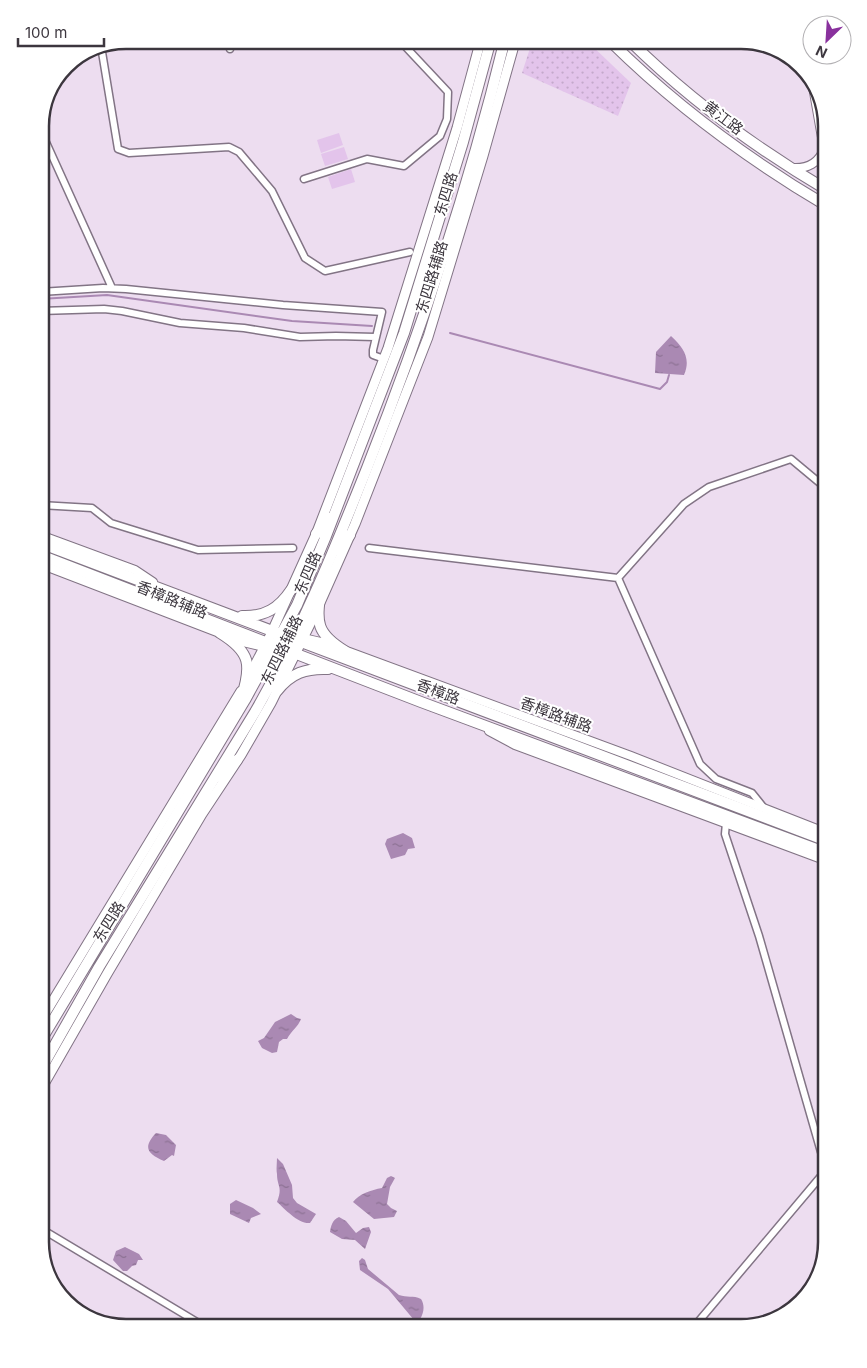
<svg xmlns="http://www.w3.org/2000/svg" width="867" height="1368" font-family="Inter,'Noto Sans SC',sans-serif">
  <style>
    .grass { fill: url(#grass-dots) }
    .garden { fill: #e3c4eb }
    .water { fill: url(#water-ripples) }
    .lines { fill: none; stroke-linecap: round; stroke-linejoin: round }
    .stream { stroke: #aa89b3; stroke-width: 2 }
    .minor-casing { stroke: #827485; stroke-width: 9 }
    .tertiary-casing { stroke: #827485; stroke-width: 10 }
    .secondary-casing { stroke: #827485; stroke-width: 11 }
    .primary-casing { stroke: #827485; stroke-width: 12 }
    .minor { stroke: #fff; stroke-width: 6 }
    .tertiary { stroke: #fff; stroke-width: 8 }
    .secondary { stroke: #fff; stroke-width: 9 }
    .primary { stroke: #fff; stroke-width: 10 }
    .labels { text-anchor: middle; stroke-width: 4; stroke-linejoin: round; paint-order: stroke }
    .street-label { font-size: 15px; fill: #3c363e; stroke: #fff }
    .rim { fill: none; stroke: #3c363e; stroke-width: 2.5 }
  </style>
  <defs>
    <pattern id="grass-dots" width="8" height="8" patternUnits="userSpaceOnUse" patternTransform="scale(1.25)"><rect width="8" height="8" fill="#e3c4eb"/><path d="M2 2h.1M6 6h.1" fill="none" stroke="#c4a9cb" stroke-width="1.8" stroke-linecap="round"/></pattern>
    <pattern id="water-ripples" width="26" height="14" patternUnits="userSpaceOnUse" patternTransform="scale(1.25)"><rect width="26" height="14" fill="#aa89b3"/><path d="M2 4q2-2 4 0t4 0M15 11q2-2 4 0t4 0" fill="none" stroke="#8c7193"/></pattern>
  </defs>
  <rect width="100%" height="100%" fill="#edddf0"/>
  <path class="grass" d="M532 42H588L631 83 618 116 522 73Z"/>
  <path class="garden" d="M339 133 343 145 321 153 317 140Z
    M344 147 348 159 325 166 321 154Z
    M351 169 355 182 332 189 328 177Z"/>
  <path class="water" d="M671 336C684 348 691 359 684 375L655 373 656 352Z
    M403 833 412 838 415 848 408 849 405 855 391 859 385 844 387 839Z
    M291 1014 297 1018 301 1019C298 1027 291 1031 287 1039H283L279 1042 277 1052 272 1053 262 1048 258 1041 264 1038 275 1022Z
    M156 1133 166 1135 176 1145 174 1156 172 1155 164 1161C148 1154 142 1148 156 1133Z
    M277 1158 283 1164 292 1185 293 1198 297 1203 316 1214 310 1223C298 1224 285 1209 277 1202 283 1186 277 1187 277 1174 276 1169 277 1163 277 1158Z
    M391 1176 395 1178 390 1187 387 1204 391 1208 397 1211 394 1217 374 1219 353 1202C359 1194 371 1190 382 1188L387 1178Z
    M236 1200 253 1208 261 1214 251 1218 249 1223 230 1214V1204Z
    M339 1217 346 1221 356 1233 363 1228 369 1227 371 1232 365 1249 355 1240 342 1239 330 1232C331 1226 332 1220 339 1217Z
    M125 1247 139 1254 143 1260H138L136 1265 132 1266 127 1271H123L113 1260 116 1251Z
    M362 1258 365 1260 368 1269 399 1295C407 1298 413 1295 421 1299 425 1305 424 1313 420 1319L414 1320 388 1289 360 1270 359 1261Z"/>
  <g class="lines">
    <path class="stream" d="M40 299 107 295 292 321 372 326
      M450 333 660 389 667 382 669 375"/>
    <defs>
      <path id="minor" d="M101 46 118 149 129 153 229 147 239 152 272 191 305 258 325 271 410 252
        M230 49V45
        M40 129 112 288
        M304 179 367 159 404 166 440 136 447 119 448 92 402 43
        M40 292 103 288 126 289 283 305 382 312 373 350V355L384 359
        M40 311 104 309 122 311 180 323 244 328 300 337 336 336 375 337
        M40 505 92 508 111 523 198 550 293 548
        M369 548 618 578
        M618 578 700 764 716 779 752 793 764 808
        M618 578 684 504 709 487 791 459 827 489
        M40 581 42 565
        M726 823 725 834 759 936 821 1152 827 1155
        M40 1228 207 1328
        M693 1328 827 1169"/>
      <path id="tertiary" d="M792 168C807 169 819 163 824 149L812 81
        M40 535 135 570 153 582
        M40 564 243 642 268 648
        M299 637 325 643 631 756 827 833
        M489 731 515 745 827 861"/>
      <path id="secondary" d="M247 680 270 636 317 532 388 348 457 128 480 43
        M40 1022 241 691
        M40 1091 107 974 202 814 241 755 271 703 315 614 355 524 428 337 483 156 515 42"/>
      <path id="primary" d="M630 41C691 101 754 147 827 190
        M611 42C675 105 749 160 827 206
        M316 534 329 518
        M40 543 827 841
        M337 550 350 535
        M40 555 421 702 827 853
        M321 588C317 621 314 632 345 651
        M242 616C265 617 279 608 291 590
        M220 633C251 652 252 665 241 699
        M277 691C291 673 306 668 328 669
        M192 773 208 756
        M220 777 237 760
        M40 1042 245 700 297 605 326 536 404 333 463 142 490 43
        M40 1071 99 967 255 712C300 634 334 551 367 468 422 329 469 187 504 43"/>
    </defs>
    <use href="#minor" class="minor-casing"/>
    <use href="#tertiary" class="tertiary-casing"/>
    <use href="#secondary" class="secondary-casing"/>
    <use href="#primary" class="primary-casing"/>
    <use href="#minor" class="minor"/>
    <use href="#tertiary" class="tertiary"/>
    <use href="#secondary" class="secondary"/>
    <use href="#primary" class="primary"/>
  </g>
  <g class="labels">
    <g class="street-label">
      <text transform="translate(723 118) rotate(37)" y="5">黄江路</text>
      <text transform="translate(446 194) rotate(-73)" y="5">东四路</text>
      <text transform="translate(432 277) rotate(-73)" y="5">东四路辅路</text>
      <text transform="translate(308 573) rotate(-67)" y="5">东四路</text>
      <text transform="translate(172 600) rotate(22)" y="5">香樟路辅路</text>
      <text transform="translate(282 650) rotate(-64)" y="5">东四路辅路</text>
      <text transform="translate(438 692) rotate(21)" y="5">香樟路</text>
      <text transform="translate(556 715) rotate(20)" y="5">香樟路辅路</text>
      <text transform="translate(109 922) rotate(-58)" y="5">东四路</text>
    </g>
  </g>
  <path d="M0 0H867V1368H0ZM126 49H741A77 77 0 0 1 818 126V1242A77 77 0 0 1 741 1319H126A77 77 0 0 1 49 1242V126A77 77 0 0 1 126 49Z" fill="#fff" fill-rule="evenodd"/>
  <path class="rim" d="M126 49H741A77 77 0 0 1 818 126V1242A77 77 0 0 1 741 1319H126A77 77 0 0 1 49 1242V126A77 77 0 0 1 126 49Z"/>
  <g transform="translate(827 40) rotate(205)"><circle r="24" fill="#ffffff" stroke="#b1afb2"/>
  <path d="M0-4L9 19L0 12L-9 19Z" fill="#89319d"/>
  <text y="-8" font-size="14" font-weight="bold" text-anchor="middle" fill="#3c363e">N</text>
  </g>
  <path d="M18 38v8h86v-8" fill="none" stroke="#3c363e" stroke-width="2.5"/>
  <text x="25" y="38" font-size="15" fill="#3c363e" stroke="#ffffff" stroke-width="4" paint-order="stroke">100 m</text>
</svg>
